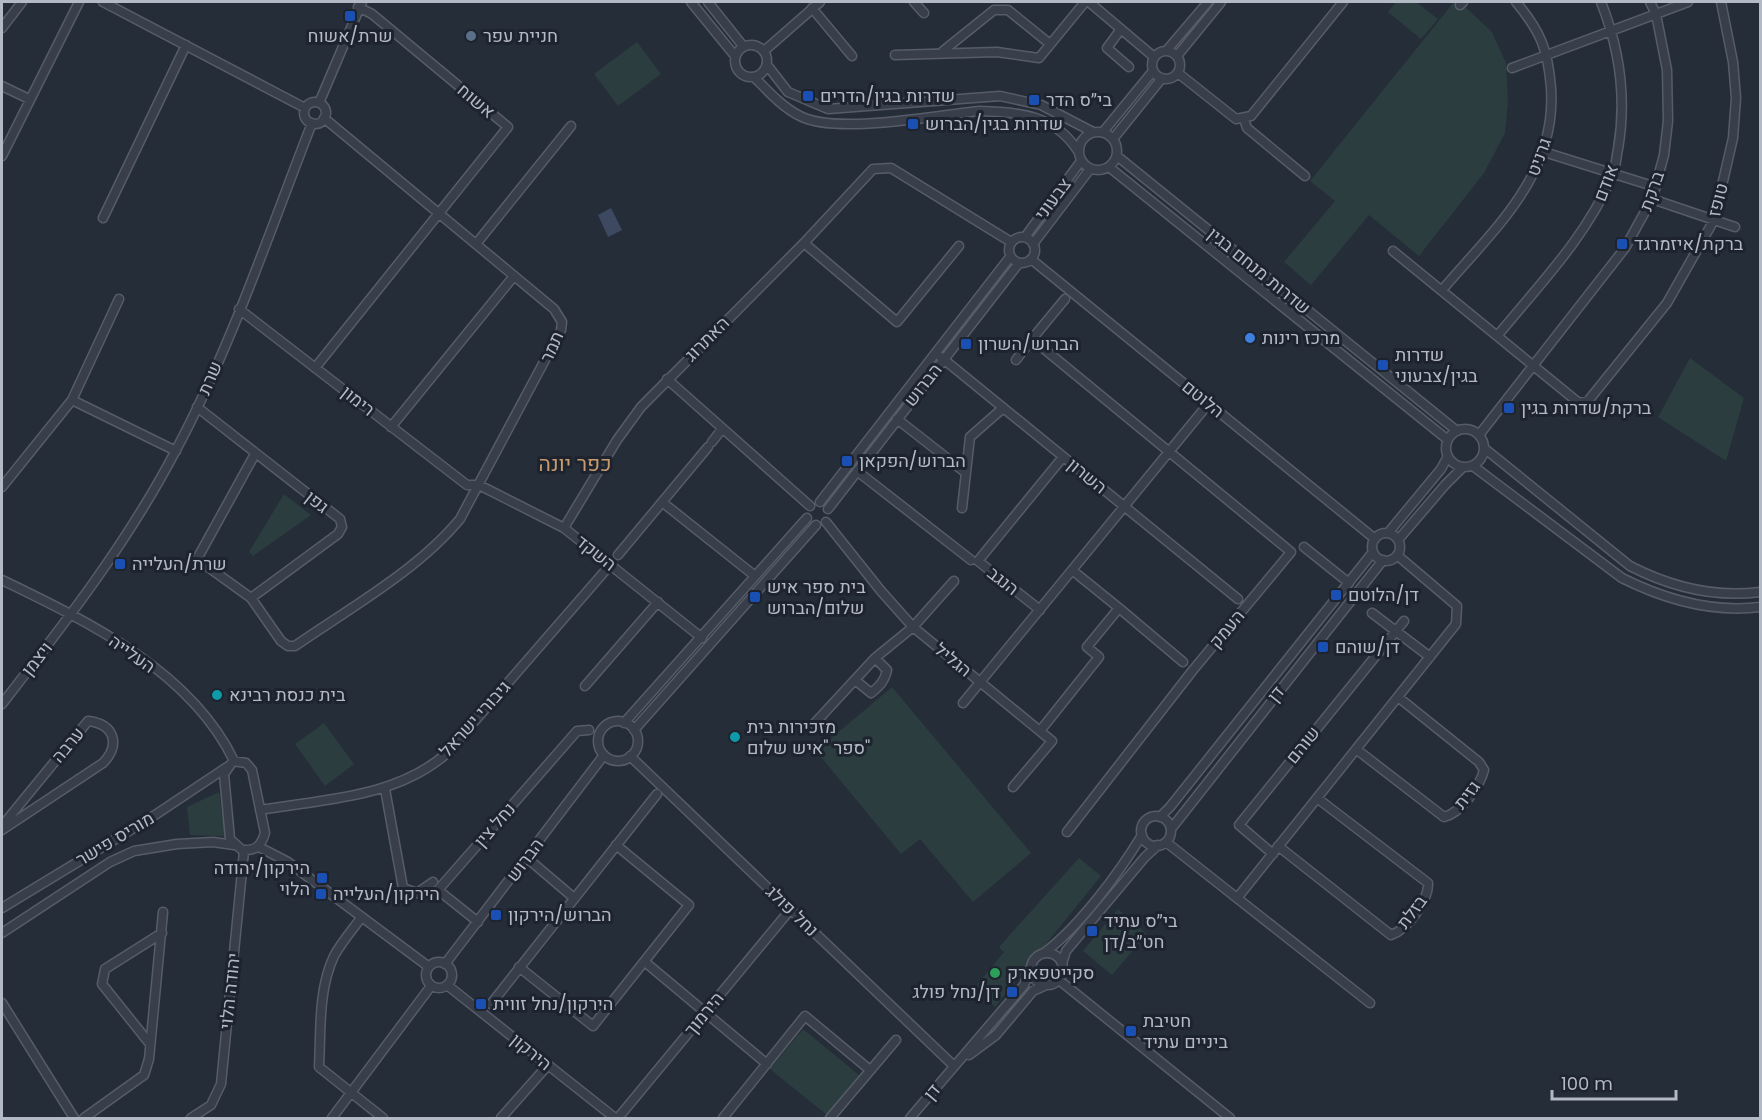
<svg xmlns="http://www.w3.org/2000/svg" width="1762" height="1120" font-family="Poppins,Heebo,sans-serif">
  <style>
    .green { fill: #2b3d3f }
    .water { fill: #3d4961 }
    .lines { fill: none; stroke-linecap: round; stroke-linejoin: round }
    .minor-casing { stroke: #575d68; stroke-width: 11 }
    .minor { stroke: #393f4a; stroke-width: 8 }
    .transit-dot { fill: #1a4fb4; stroke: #1e242f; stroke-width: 2 }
    .service-dot { fill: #5c6f8a; stroke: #1e242f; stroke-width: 2 }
    .shop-dot { fill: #3f7fe0; stroke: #1e242f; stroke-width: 2 }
    .culture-dot { fill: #0f9aa8; stroke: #1e242f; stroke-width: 2 }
    .leisure-dot { fill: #2e9e5b; stroke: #1e242f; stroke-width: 2 }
    .labels { text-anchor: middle; stroke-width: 6; stroke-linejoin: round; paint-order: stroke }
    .poi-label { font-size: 18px; fill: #b4bac5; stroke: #1e242f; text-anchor: start }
    .street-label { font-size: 18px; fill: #b4bac5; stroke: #1e242f }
    .quarter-label { font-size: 21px; fill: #c89b6d; stroke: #1e242f }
  </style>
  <rect width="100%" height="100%" fill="#252d39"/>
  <path class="green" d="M1396 2H1416L1438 19 1421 39 1388 12Z
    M1454 2H1460L1492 32 1506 63 1508 102 1505 133 1484 173 1419 256 1369 215 1311 285 1284 262 1335 201 1310 181Z
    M637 42 661 74 618 106 594 74Z
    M1690 358 1744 398 1726 461 1658 417Z
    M284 494 311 515 253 556 249 552Z
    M892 687 1031 853 973 902 920 839 901 854 816 751Z
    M324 723 354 764 325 786 295 744Z
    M219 792 225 836 190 835 187 807Z
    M1079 858 1101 876 995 1007 976 986 1004 952 999 947Z
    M1118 909 1147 934 1112 975 1083 951Z
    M803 1029 859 1075 827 1115 770 1069Z"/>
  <path class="water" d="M611 208 622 230 608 237 598 215Z"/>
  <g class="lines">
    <defs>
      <path id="minor" d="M103 2 305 108
        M691 2 735 56
        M708 2 743 46
        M914 2 924 13
        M1089 2 1154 57
        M1460 5 1463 2
        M812 8 852 56
        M2 28 22 2
        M1121 29 1107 48 1129 67
        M735 61a16 16 0 1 1 32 0a16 16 0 1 1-32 0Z
        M1167 50 1208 2
        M1152 65a14 14 0 1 1 28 0a14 14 0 1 1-28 0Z
        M764 51 820 2
        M943 51 994 10H1008L1050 44
        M895 55 997 52 1039 58 1085 2
        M1177 56 1221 2
        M767 65 788 92 828 109 1000 96 1041 105 1093 132
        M1512 68 1688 2
        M1178 73 1236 119 1251 116 1343 2
        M754 77C768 91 782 107 800 116 836 135 937 115 980 111 1020 112 1055 115 1078 151
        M2 86 29 99
        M304 113a11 11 0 1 1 22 0a11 11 0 1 1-22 0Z
        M319 103 362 2
        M1244 119 1247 128 1305 176
        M1079 151a19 19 0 1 1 38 0a19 19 0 1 1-38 0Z
        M1103 132 1153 71
        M1113 139 1162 78
        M1544 152 1656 187
        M2 156 79 2
        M1117 156 1457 431
        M1109 167 1448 440
        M1652 199 1735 227
        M103 218 186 45
        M1009 250a13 13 0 1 1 26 0a13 13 0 1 1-26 0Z
        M1025 237 1081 161
        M804 243 897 322 959 246
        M476 244 571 126
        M1033 244 1090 169
        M1393 251 1579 403 1588 401 1667 303 1714 220 1733 138 1736 98 1733 62 1721 2
        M1031 259 1375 539
        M1442 290C1494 229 1557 175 1551 88 1548 50 1541 32 1516 2
        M1065 299 1032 339 1291 552 1193 670 1067 832
        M239 309 467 485H479L564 528 702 638
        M1498 335C1539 285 1587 236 1612 176 1616 168 1616 158 1618 149 1627 97 1620 50 1601 2
        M936 353 1238 599
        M1016 360 1032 339
        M315 368 508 127 372 14 358 7
        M667 379 810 506
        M72 400 176 451
        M197 407 340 519 342 527 338 534 251 598
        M897 419 966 473
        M391 427 514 276
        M1446 448a19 19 0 1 1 38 0a19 19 0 1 1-38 0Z
        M1479 435 1625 248 1652 199 1664 155 1668 121 1667 70 1656 14 1650 2
        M712 442 722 429
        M1484 448 1630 566C1671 587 1714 598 1760 592
        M255 454 197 559 251 598 281 641 288 646H295C350 608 418 570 460 519L561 330 562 322 554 309 324 118
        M1473 466 1622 578C1666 600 1712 613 1760 607
        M857 471 971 560
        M2 487 72 400 119 299
        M662 502 755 576
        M820 502 1010 257
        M962 508 970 437 1003 408
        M828 509 1019 263
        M826 522 881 591 913 627 1052 741 1013 787
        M564 528 617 440 641 407 804 243 873 169 891 168 1011 242
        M1388 533 1441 469 1448 456
        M1372 547a14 14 0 1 1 28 0a14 14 0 1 1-28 0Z
        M1398 540 1445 485 1463 467
        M1304 547 1349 583
        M618 555 708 447
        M2 580C87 621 191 671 234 761
        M1119 608 1183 662
        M1040 610 978 561 1063 457
        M1372 613 1430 657
        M855 680 871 693C880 686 885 680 887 670L875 658
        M585 686 658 602
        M963 703 1209 403
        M2 704C65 623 128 542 176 450 231 347 269 233 312 123
        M598 741a20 20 0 1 1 40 0a20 20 0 1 1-40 0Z
        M624 723 807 518
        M814 724 875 658 913 627 954 581
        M634 730 816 525
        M1040 731 1099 657 1087 647 1119 608 1072 570
        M1356 749 1444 817C1461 813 1480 786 1484 770L1479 762 1398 697
        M630 756 954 1066
        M233 761 246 763 252 770 265 833C261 846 256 851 242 850L230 839 224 774Z
        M385 789 403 888 417 893 433 882
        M260 810C324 799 395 798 446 754L611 564
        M1141 831a15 15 0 1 1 30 0a15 15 0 1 1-30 0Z
        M1160 817 1170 807 1373 552
        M2 826 88 721C114 724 121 744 103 763L2 830
        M1171 829 1383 560
        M1166 842 1370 1003
        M1278 846 1391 935C1407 930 1429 900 1428 883L1317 798
        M259 847 288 862 429 967
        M1273 854 1239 825 1404 621
        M527 858 574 898
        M1238 897 1456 624 1457 606 1397 555
        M2 908 155 815 227 767
        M361 918C352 930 341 943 334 956 318 990 321 1030 319 1067L383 1118
        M478 922 438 890 577 731 589 730
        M2 933 110 862 134 851 177 844 213 842 234 845
        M1031 969a16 16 0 1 1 32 0a16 16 0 1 1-32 0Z
        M1044 953C1079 927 1119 873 1142 835
        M645 962 767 1064
        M426 975a13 13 0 1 1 26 0a13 13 0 1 1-26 0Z
        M445 964 604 755
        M1062 964 1066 951 1145 857 1158 845
        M519 967 593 1026 689 905 616 845
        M1059 980 1230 1118
        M447 985 615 1118
        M2 1003 74 1118
        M491 1004 657 794
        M150 1044 102 984 105 969 162 933
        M969 1055 996 1035 1033 991 1044 986
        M84 1118 144 1075 149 1059 163 912
        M191 1118 211 1105 221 1084 244 851
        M332 1118 431 986
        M501 1118 548 1065
        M618 1118 790 910
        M723 1118 805 1016 870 1070
        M830 1118 896 1040
        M910 1118 1024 985 1030 969"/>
    </defs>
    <use href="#minor" class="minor-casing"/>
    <use href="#minor" class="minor"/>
  </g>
  <g class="transit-dot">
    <rect x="344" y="10" width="12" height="12" rx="3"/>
    <rect x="802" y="90" width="12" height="12" rx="3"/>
    <rect x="1028" y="94" width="12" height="12" rx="3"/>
    <rect x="907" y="118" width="12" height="12" rx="3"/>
    <rect x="1616" y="238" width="12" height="12" rx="3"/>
    <rect x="960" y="338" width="12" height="12" rx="3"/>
    <rect x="1377" y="359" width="12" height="12" rx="3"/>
    <rect x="1503" y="402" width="12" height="12" rx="3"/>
    <rect x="841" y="455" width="12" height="12" rx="3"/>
    <rect x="114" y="558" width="12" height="12" rx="3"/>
    <rect x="1330" y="589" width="12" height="12" rx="3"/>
    <rect x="749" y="591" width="12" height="12" rx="3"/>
    <rect x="1317" y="641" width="12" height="12" rx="3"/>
    <rect x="316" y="872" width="12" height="12" rx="3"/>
    <rect x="315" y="888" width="12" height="12" rx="3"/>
    <rect x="490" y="909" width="12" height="12" rx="3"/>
    <rect x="1086" y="925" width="12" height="12" rx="3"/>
    <rect x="1006" y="986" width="12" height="12" rx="3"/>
    <rect x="475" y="998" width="12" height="12" rx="3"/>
    <rect x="1125" y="1025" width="12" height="12" rx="3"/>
  </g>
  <circle class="service-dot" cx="471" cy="36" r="6"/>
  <circle class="shop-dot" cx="1250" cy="338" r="6"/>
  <g class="culture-dot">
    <circle cx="217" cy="695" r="6"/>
    <circle cx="735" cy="737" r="6"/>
  </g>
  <circle class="leisure-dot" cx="995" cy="973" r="6"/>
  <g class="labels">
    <g class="poi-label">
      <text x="350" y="42" text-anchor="middle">שרת/אשוח</text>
      <text x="483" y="42">חניית עפר</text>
      <text x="820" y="102">שדרות בגין/הדרים</text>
      <text x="1046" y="106">בי״ס הדר</text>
      <text x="925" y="130">שדרות בגין/הברוש</text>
      <text x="1634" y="250">ברקת/איזמרגד</text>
      <text x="1262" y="344">מרכז רינות</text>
      <text x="978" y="350">הברוש/השרון</text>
      <text x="1395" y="361">שדרות<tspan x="1395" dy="21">בגין/צבעוני</tspan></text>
      <text x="1521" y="414">ברקת/שדרות בגין</text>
      <text x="859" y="467">הברוש/הפקאן</text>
      <text x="132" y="570">שרת/העלייה</text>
      <text x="767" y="593">בית ספר איש<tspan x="767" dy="21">שלום/הברוש</tspan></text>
      <text x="1348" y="601">דן/הלוטם</text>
      <text x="1335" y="653">דן/שוהם</text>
      <text x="229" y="701">בית כנסת רבינא</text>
      <text x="747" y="733">מזכירות בית<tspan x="747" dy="21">ספר "איש שלום"</tspan></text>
      <text x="310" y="874" text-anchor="end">הירקון/יהודה<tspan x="310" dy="21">הלוי</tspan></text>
      <text x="333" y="900">הירקון/העלייה</text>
      <text x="508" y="921">הברוש/הירקון</text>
      <text x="1104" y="927">בי״ס עתיד<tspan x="1104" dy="21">חט״ב/דן</tspan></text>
      <text x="1007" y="979">סקייטפארק</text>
      <text x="1000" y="998" text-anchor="end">דן/נחל פולג</text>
      <text x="493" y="1010">הירקון/נחל זווית</text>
      <text x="1143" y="1027">חטיבת<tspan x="1143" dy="21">ביניים עתיד</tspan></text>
    </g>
    <g class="street-label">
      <text transform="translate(476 101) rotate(40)" y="6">אשוח</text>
      <text transform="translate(1539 157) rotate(-70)" y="6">גרניט</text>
      <text transform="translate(1606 183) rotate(-69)" y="6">אודם</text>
      <text transform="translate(1652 191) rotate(-71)" y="6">ברקת</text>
      <text transform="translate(1053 199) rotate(-53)" y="6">צבעוני</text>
      <text transform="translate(1718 200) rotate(-75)" y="6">טופז</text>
      <text transform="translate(1259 271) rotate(39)" y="6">שדרות מנחם בגין</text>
      <text transform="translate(707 339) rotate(-45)" y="6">האתרוג</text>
      <text transform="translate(552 347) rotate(-66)" y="6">תמר</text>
      <text transform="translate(210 378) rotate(-67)" y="6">שרת</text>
      <text transform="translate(923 385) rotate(-52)" y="6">הברוש</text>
      <text transform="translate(1203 399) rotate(39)" y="6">הלוטם</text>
      <text transform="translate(358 401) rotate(38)" y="6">רימון</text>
      <text transform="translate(1087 476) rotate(39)" y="6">השרון</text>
      <text transform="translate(317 502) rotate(38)" y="6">גפן</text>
      <text transform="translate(596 553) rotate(38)" y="6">השקד</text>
      <text transform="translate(1003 581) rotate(38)" y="6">הנגב</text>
      <text transform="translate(1227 629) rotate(-50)" y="6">העמק</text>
      <text transform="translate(132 654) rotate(35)" y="6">העלייה</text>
      <text transform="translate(37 659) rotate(-52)" y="6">ויצמן</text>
      <text transform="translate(953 660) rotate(39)" y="6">הגליל</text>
      <text transform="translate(1276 694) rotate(-51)" y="6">דן</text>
      <text transform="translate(475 719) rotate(-48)" y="6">גיבורי ישראל</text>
      <text transform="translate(68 745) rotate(-50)" y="6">ערבה</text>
      <text transform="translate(1303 745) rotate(-51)" y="6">שוהם</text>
      <text transform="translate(1467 795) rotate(-52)" y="6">גזית</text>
      <text transform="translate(495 825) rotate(-49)" y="6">נחל צין</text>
      <text transform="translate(115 839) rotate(-31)" y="6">מוריס פישר</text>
      <text transform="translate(525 860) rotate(-53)" y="6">הברוש</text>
      <text transform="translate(792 911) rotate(44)" y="6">נחל פולג</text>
      <text transform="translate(1412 912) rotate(-53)" y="6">בזלת</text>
      <text transform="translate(230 991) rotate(-84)" y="6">יהודה הלוי</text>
      <text transform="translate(704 1014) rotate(-51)" y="6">הירמוך</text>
      <text transform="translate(531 1052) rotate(39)" y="6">הירקון</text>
      <text transform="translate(932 1092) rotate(-50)" y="6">דן</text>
    </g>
    <g class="quarter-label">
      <text x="575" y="471">כפר יונה</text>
    </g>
  </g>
  <rect width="1762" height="1120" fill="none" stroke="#b4bac5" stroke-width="6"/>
  <path d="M1552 1090v9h124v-9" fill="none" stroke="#b4bac5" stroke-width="3"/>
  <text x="1561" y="1090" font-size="18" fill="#b4bac5" stroke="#1e242f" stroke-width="4.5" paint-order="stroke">100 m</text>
</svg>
